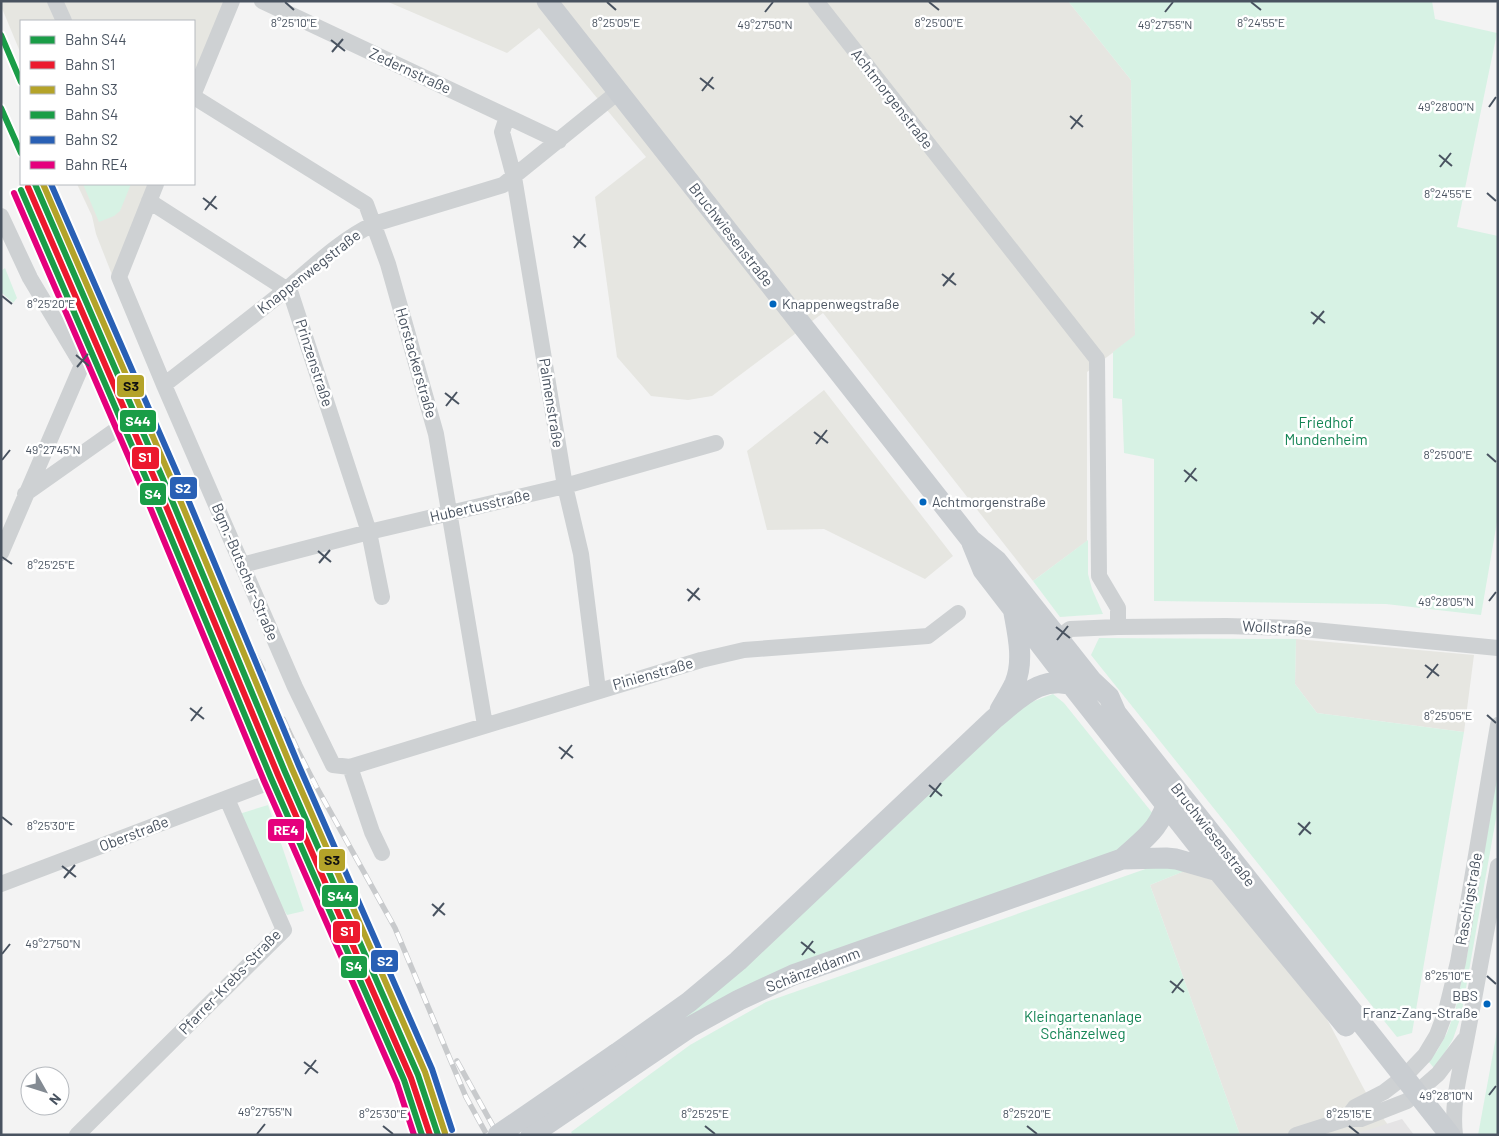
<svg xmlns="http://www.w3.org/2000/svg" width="1499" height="1136" font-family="Barlow,sans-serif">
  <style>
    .commercial { fill: #e6e6e1 }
    .education { fill: #e5e4e5 }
    .green { fill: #d7f2e4 }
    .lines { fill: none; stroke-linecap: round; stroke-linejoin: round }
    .minor { stroke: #ced1d3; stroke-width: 16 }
    .major { stroke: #c9cdd1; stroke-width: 21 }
    .rail-casing { stroke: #c8cacc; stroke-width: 5.5 }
    .rail { stroke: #fff; stroke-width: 4; stroke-dasharray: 11; stroke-linecap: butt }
    .major-bridge { stroke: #c9cdd1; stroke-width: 21 }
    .rail-1-casing { stroke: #fff; stroke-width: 10 }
    .rail-2-casing { stroke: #fff; stroke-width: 10 }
    .rail-3-casing { stroke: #fff; stroke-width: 10 }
    .rail-4-casing { stroke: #fff; stroke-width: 10 }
    .rail-5-casing { stroke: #fff; stroke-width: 10 }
    .rail-6-casing { stroke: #fff; stroke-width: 10 }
    .rail-1 { stroke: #1a9d47; stroke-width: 6 }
    .rail-2 { stroke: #ec192e; stroke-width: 6 }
    .rail-3 { stroke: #b4a329; stroke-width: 6 }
    .rail-4 { stroke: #1a9d47; stroke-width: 6 }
    .rail-5 { stroke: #2960b5; stroke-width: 6 }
    .rail-6 { stroke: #e5007d; stroke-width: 6 }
    .ticks { fill: none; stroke: #495360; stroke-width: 2 }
    .bus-dot { fill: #0065bd; stroke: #fff; stroke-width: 2 }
    .labels { text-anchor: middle; stroke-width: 5; stroke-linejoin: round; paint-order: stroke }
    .bus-label { font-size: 14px; fill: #495360; stroke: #fff; text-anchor: start }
    .street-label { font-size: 15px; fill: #495360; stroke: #fff }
    .park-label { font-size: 15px; fill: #158555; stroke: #fff }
    .ticks-label { font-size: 12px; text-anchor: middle; fill: #495360; stroke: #fff; stroke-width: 5; stroke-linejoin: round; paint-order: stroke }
    .line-badge { stroke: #fff; stroke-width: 2 }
    .badge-label { font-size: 14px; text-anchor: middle; font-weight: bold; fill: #fff }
    .pale-badge-label { font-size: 14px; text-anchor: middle; font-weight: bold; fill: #111 }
  </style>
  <rect width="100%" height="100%" fill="#f3f3f3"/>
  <path class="commercial" d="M1 1H225L194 92V21H21V54L1 6Z
    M386 1H1068L1131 80 1135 336 1087 372V541L1033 581 823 313 712 396 688 400 651 396 617 357 595 197 646 157 539 28 507 53Z
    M77 184H158L118 290 96 234 92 216Z
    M824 390 953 556 925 579 824 529 767 530 747 451Z
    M1296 639 1474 655 1464 732 1317 713 1295 684Z
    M1199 865 1303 974 1372 1104 1396 1135H1240L1150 885Z"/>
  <path class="education" d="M1402 1119 1414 1135H1352Z"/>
  <path class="green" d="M1068 1H1432L1435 19 1497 33 1457 227 1498 236V516L1481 615 1386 604 1154 601V459L1124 453 1122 399 1113 398V352L1135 335 1131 80Z
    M83 184H131L120 211 114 216 99 222Z
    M5 268 17 298 13 303 1 292V271Z
    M1088 540V574L1092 589 1103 614 1060 617 1033 581Z
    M1099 638 1296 639 1295 684 1317 713 1464 732 1412 1033 1397 1037 1091 655Z
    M1053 694 1064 703 1154 815 1126 850 683 1020 682 1017 1026 704Z
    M1498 766V807L1461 1016 1453 1039 1435 1069 1428 1061 1437 1051 1447 1033 1455 1011 1467 956Z
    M268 805 304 911 287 915 268 883 239 814Z
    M1154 866 1192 868 1150 885 1240 1135H573L571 1132 690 1045 766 1002Z
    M1498 1026V1135H1478Z"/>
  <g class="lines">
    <path class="minor" d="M55 1 64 21
      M262 1 559 141
      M816 1 1097 359 1099 576 1118 608V627
      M194 93 232 1
      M194 97 366 204 388 264 436 434 485 725
      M507 117 502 132 514 177 565 486 581 554 598 690
      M156 184 119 277 164 385 295 687 333 765 350 767 372 832 382 853
      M149 201 286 289 291 294 369 532 382 597
      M1 216 30 278 82 365 1 553
      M164 385C205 353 247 321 288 288 315 265 342 239 374 224L503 185 618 92
      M25 494 120 427 129 431 201 600
      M242 565 369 532 565 486 716 443
      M1058 638 1070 629 1118 627 1226 626 1293 628 1498 648
      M350 767 701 660 744 650 928 636 958 613
      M1 884 267 783
      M1346 1119 1355 1107 1384 1092 1405 1076 1425 1055 1437 1035 1446 1011 1458 962 1498 725
      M77 1135 284 930 227 799
      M1296 1135 1346 1119H1361L1407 1101 1438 1074 1464 1040
      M1455 1135C1451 1101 1461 1069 1467 1036 1478 979 1488 922 1498 866"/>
    <path class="major" d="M547 1 971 540 997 561 1092 681 1109 697 1116 713 1450 1135
      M972 543 983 570 1070 683 1218 871 1346 1026
      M1000 710C1005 701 1011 692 1015 683 1024 661 1018 635 1014 613
      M1122 859C1146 837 1161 829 1169 795
      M616 1054 689 1002 738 961 994 719C1020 698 1043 672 1079 687
      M531 1135 690 1027 739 1000 793 975 1122 859 1166 858 1176 859 1218 871"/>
    <defs>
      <path id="rail" d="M213 576 263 670
        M248 659 285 772
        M283 719 298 751 316 786 395 928 466 1097 487 1135
        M457 1061 498 1135"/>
    </defs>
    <use href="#rail" class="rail-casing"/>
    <use href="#rail" class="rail"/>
    <path class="major-bridge" d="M498 1135 616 1054"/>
    <defs>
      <path id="rail-1" d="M1 35 21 82
        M1 108 21 153
        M35 184 163 479 285 772 418 1075 438 1135"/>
      <path id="rail-2" d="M28 187 156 482 278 775 411 1078 430 1135"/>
      <path id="rail-3" d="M43 184 170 476 292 769 425 1072 445 1133"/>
      <path id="rail-4" d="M21 190 149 485 271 778 404 1080 422 1135"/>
      <path id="rail-5" d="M51 184 177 473 299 766 432 1069 452 1130"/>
      <path id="rail-6" d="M14 193 142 488 264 781 397 1083 414 1135"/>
    </defs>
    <use href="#rail-1" class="rail-1-casing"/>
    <use href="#rail-2" class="rail-2-casing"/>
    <use href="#rail-3" class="rail-3-casing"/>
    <use href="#rail-4" class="rail-4-casing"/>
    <use href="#rail-5" class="rail-5-casing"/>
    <use href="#rail-6" class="rail-6-casing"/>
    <use href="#rail-1" class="rail-1"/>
    <use href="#rail-2" class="rail-2"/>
    <use href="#rail-3" class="rail-3"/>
    <use href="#rail-4" class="rail-4"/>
    <use href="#rail-5" class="rail-5"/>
    <use href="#rail-6" class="rail-6"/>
  </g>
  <path class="ticks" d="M285 2 294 10M607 2 616 10M929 2 939 10M1251 2 1261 10M765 12 773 2M1165 12 1173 2M331 40 345 51M332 52 343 39M700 78 714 89M702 91 713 77M1489 107 1496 97M1070 116 1083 127M1071 129 1082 115M1439 155 1452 166M1440 167 1451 153M1487 193 1496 201M203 198 217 209M205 210 216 196M573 236 586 247M574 248 585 234M942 274 956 285M943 286 954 273M2 296 12 304M1311 312 1325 323M1313 324 1324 311M76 355 89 366M77 367 88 354M445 393 459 404M446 406 457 392M814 432 828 443M816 444 827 430M1487 454 1496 462M2 460 10 450M1184 470 1197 481M1185 482 1196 468M318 551 331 562M2 557 12 564M319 563 330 550M687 589 700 600M688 601 699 588M1489 601 1496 592M1056 627 1070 638M1057 640 1068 626M1425 665 1439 676M1427 678 1438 664M190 708 204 719M1487 715 1496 723M191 721 202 707M559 747 573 758M561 759 572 745M929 785 942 796M930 797 941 783M2 817 12 825M1298 823 1311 834M1299 835 1310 822M62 866 76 877M64 878 75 865M432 904 445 915M433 916 444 903M801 942 815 953M2 954 10 944M802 955 813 941M1487 976 1496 984M1170 981 1184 992M1172 993 1183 979M304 1062 318 1073M305 1074 316 1060M1489 1095 1496 1086M383 1126 393 1134M705 1126 715 1134M1027 1126 1037 1134M1349 1126 1359 1134M257 1134 265 1124"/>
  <g class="bus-dot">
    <circle cx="773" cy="304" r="4.5"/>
    <circle cx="923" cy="502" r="4.5"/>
    <circle cx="1487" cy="1004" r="4.5"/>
  </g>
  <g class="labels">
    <g class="bus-label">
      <text x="782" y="309">Knappenwegstraße</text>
      <text x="932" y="507">Achtmorgenstraße</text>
      <text x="1478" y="1001" text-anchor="end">BBS<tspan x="1478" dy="17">Franz-Zang-Straße</tspan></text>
    </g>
    <g class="street-label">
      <text transform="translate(410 71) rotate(25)" y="5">Zedernstraße</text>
      <text transform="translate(892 99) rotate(52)" y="5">Achtmorgenstraße</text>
      <text transform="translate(731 235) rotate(52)" y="5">Bruchwiesenstraße</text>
      <text transform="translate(309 272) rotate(-38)" y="5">Knappenwegstraße</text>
      <text transform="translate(314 363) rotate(72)" y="5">Prinzenstraße</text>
      <text transform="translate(416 363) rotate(74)" y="5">Horstackerstraße</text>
      <text transform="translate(551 403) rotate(81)" y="5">Palmenstraße</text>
      <text transform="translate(480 506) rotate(-13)" y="5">Hubertusstraße</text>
      <text transform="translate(245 572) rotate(67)" y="5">Bgm.-Butscher-Straße</text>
      <text transform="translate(1277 628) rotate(3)" y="5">Wollstraße</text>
      <text transform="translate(653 674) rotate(-16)" y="5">Pinienstraße</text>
      <text transform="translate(134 834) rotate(-21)" y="5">Oberstraße</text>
      <text transform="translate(1213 835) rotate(52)" y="5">Bruchwiesenstraße</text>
      <text transform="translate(1469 899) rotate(-80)" y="5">Raschigstraße</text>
      <text transform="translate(813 970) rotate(-21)" y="5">Schänzeldamm</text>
      <text transform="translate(230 982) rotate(-46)" y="5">Pfarrer-Krebs-Straße</text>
    </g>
    <g class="park-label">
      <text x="1326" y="428">Friedhof<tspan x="1326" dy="17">Mundenheim</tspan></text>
      <text x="1083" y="1022">Kleingartenanlage<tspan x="1083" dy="17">Schänzelweg</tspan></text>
    </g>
  </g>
  <g class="ticks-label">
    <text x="1261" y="27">8°24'55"E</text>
    <text x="294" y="27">8°25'10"E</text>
    <text x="616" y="27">8°25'05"E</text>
    <text x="939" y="27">8°25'00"E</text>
    <text x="1165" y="29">49°27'55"N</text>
    <text x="765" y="29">49°27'50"N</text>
    <text x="1446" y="111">49°28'00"N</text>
    <text x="1448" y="198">8°24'55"E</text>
    <text x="51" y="308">8°25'20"E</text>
    <text x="53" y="454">49°27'45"N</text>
    <text x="1448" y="459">8°25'00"E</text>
    <text x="51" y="569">8°25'25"E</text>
    <text x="1446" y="606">49°28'05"N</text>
    <text x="1448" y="720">8°25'05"E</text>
    <text x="51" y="830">8°25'30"E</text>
    <text x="53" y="948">49°27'50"N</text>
    <text x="1448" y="980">8°25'10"E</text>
    <text x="1446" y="1100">49°28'10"N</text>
    <text x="265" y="1116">49°27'55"N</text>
    <text x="383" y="1118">8°25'30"E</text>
    <text x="705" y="1118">8°25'25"E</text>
    <text x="1027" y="1118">8°25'20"E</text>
    <text x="1349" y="1118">8°25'15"E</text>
  </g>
  <g class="line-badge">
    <rect x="116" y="374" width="29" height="24" rx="5" fill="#b4a329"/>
    <rect x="119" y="409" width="38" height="24" rx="5" fill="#1a9d47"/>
    <rect x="131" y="446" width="29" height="24" rx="5" fill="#ec192e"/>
    <rect x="169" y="476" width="29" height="24" rx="5" fill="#2960b5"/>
    <rect x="139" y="482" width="28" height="24" rx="5" fill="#1a9d47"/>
    <rect x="267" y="818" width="38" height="24" rx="5" fill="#e5007d"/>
    <rect x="318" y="848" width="28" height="24" rx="5" fill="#b4a329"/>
    <rect x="321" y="884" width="38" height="24" rx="5" fill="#1a9d47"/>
    <rect x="332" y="920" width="29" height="24" rx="5" fill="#ec192e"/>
    <rect x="370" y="949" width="29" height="24" rx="5" fill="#2960b5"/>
    <rect x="340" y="955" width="28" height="24" rx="5" fill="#1a9d47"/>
  </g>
  <g class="badge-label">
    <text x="138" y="426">S44</text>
    <text x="145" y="462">S1</text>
    <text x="183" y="493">S2</text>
    <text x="153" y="499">S4</text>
    <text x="286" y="835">RE4</text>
    <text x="340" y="901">S44</text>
    <text x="347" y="936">S1</text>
    <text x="385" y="966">S2</text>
    <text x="354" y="971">S4</text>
  </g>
  <g class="pale-badge-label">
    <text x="131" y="391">S3</text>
    <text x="332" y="865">S3</text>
  </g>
  <rect width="1499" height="1136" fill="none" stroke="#495360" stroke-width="5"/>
  <rect x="20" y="20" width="175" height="165" fill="#ffffff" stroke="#b6babf"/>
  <rect x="30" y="36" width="25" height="8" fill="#1a9d47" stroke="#b6babf"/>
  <text x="65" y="45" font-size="15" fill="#495360">Bahn S44</text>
  <rect x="30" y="61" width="25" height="8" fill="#ec192e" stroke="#b6babf"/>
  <text x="65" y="70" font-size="15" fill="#495360">Bahn S1</text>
  <rect x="30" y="86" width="25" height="8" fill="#b4a329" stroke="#b6babf"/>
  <text x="65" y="95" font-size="15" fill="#495360">Bahn S3</text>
  <rect x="30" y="111" width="25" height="8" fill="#1a9d47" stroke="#b6babf"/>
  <text x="65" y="120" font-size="15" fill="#495360">Bahn S4</text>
  <rect x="30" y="136" width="25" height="8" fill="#2960b5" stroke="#b6babf"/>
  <text x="65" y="145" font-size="15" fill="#495360">Bahn S2</text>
  <rect x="30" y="161" width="25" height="8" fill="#e5007d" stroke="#b6babf"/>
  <text x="65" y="170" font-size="15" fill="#495360">Bahn RE4</text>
  <g transform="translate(45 1091) rotate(129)"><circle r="24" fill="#ffffff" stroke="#b6babf"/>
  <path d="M0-4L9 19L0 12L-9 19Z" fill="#848b93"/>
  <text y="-8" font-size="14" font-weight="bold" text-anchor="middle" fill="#495360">N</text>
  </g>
</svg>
